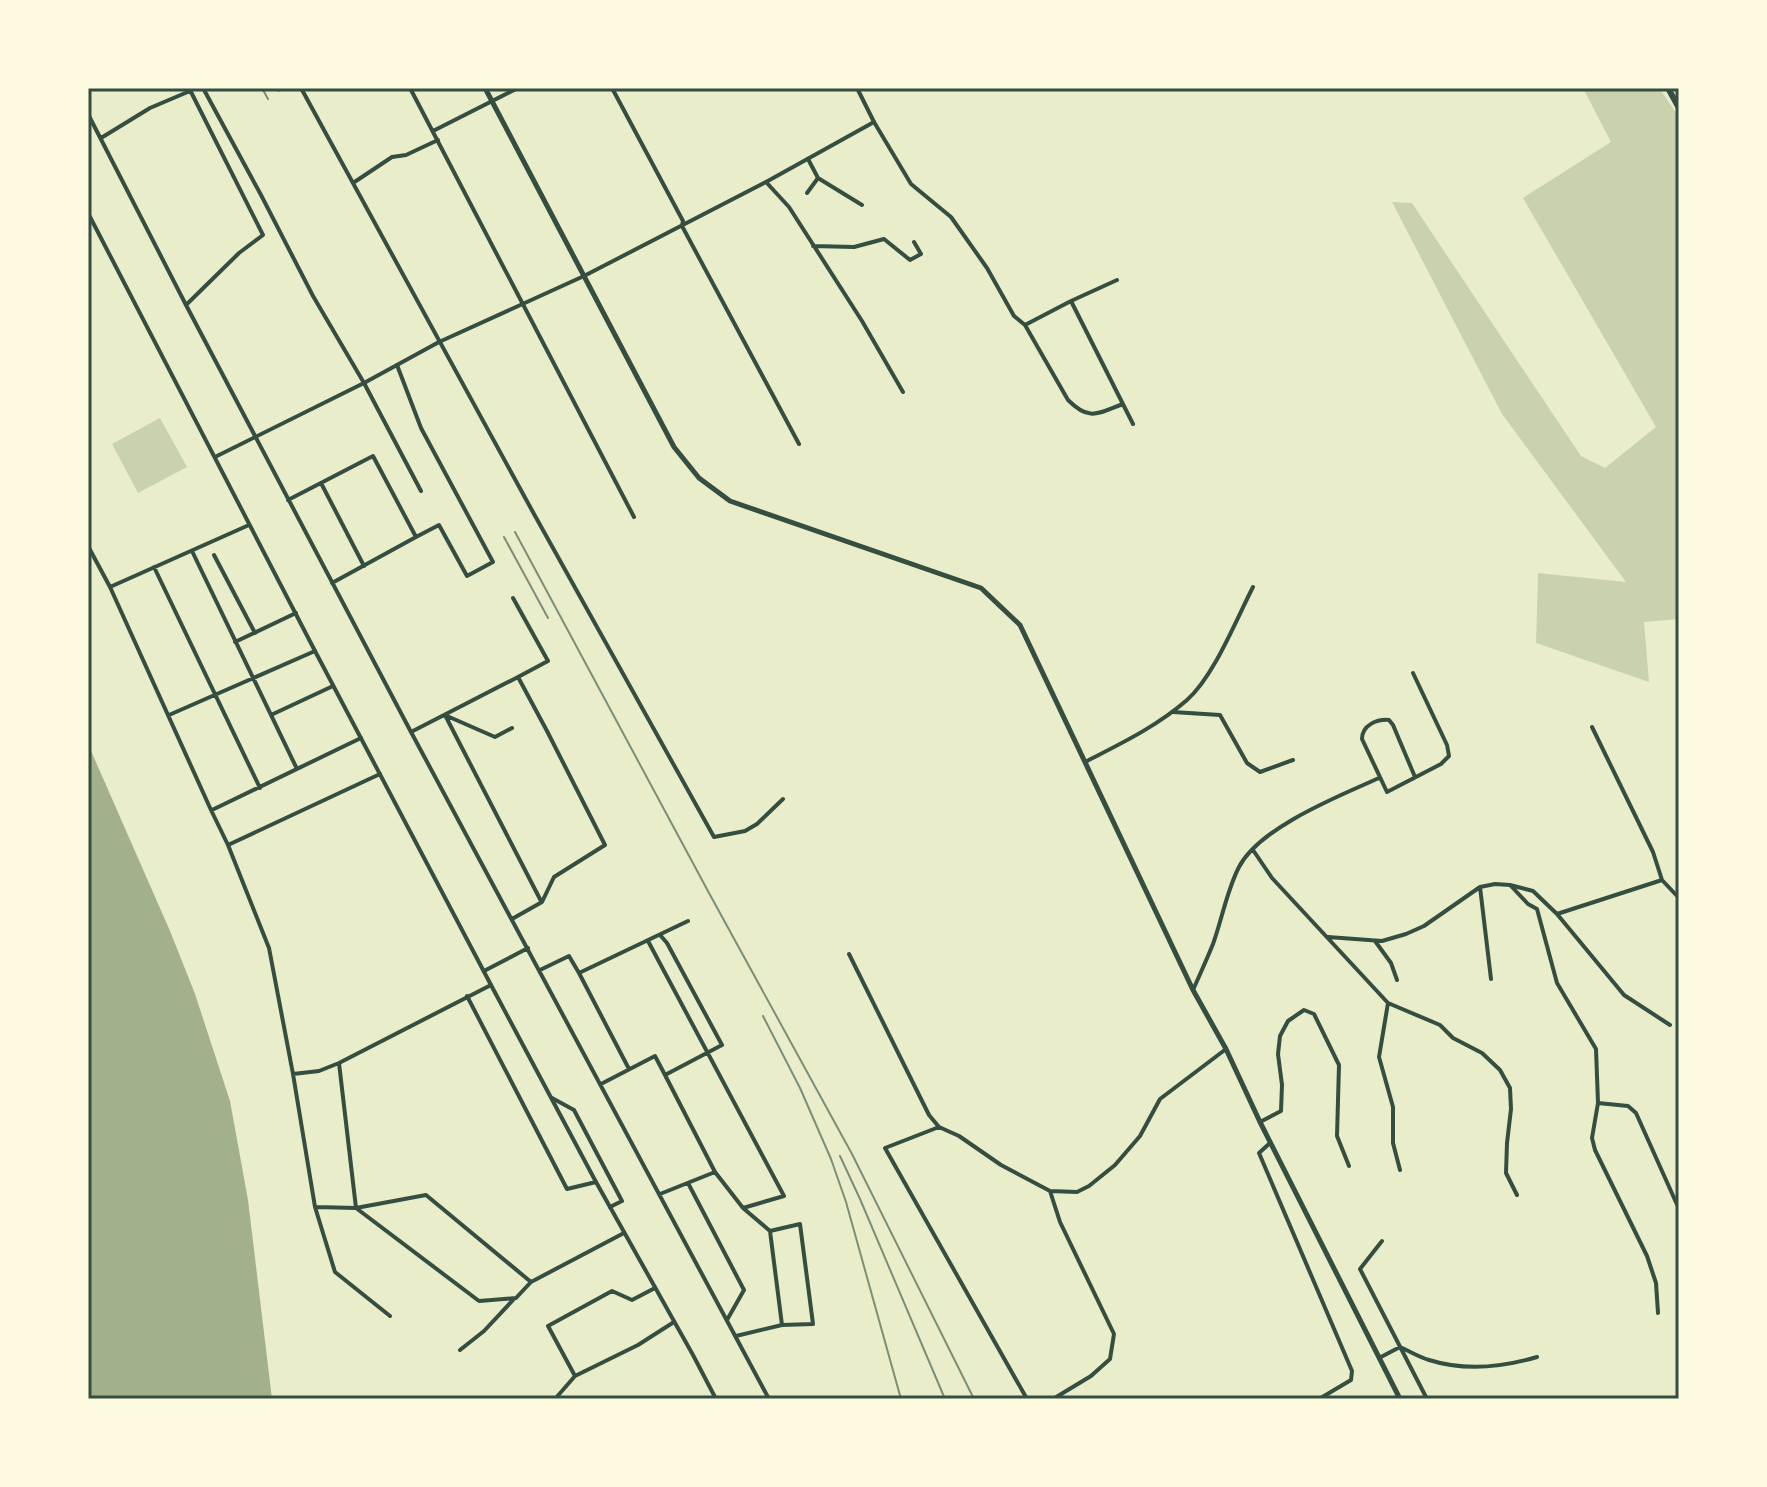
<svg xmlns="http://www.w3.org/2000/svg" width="1767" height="1487" font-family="'Golos Text',sans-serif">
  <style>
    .green { fill: #cad2ad }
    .water { fill: #a3b18a }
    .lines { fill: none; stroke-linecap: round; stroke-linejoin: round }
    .minor { stroke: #344e41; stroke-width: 4 }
    .tertiary { stroke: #344e41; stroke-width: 4 }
    .secondary { stroke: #344e41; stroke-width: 5 }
    .trunk { stroke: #344e41; stroke-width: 6 }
    .rail { stroke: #7c8e77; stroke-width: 2 }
    .neatline { fill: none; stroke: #344e41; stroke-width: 3 }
  </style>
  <rect width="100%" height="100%" fill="#e9edc9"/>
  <path class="green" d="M1583 88H1659L1679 117V619L1644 622 1649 682 1536 643 1538 573 1626 582 1502 414 1392 202 1412 203 1581 456 1605 468 1656 427 1523 198 1611 142Z
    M160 418 187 467 138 493 112 444Z"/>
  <path class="water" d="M88 744 170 931 195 994 230 1101 248 1200 272 1399H88Z"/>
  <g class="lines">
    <path class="minor" d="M203 88 261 195 313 296 364 383 421 491
      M301 88 534 514 714 837 745 831 757 824 783 799
      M410 88 634 517
      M612 88 683 221 682 226 799 444
      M857 88 874 122 911 184 951 217 987 268 1014 316 1025 325 1068 400C1090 422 1098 413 1123 404
      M88 114 186 305 411 732 769 1399
      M433 131 518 88
      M101 138 150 108 190 91
      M808 159 818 178 862 205
      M766 182 789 207 862 321 903 392
      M353 183 392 157 406 155 438 140
      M807 193 818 178
      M813 246 854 247 884 239 910 260 921 254 914 242
      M1071 301 1133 424
      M186 305 239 253 263 235 189 88
      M1025 325 1071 301 1117 280
      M397 365 421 428 493 562 467 576 439 525 416 537
      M321 483 364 566
      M288 500 373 456 416 537 332 583
      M88 546 110 587 211 810 228 845
      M192 551 297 769
      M214 555 255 633
      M154 567 260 788
      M110 587 249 525
      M513 598 548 661 518 677
      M235 642 296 613
      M1413 673 1447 745 1449 756 1441 764 1387 792 1362 739C1362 725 1377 719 1389 720L1393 725 1415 777
      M1173 712 1220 715 1247 763 1260 772 1293 760
      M169 715 315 651
      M271 715 333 686
      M445 715 541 901
      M447 716 495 737 512 728
      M1592 727 1653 852 1662 880 1679 898
      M411 732 518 677 547 731 605 845 554 877 542 902 512 919
      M1085 762C1120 744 1156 727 1187 700 1214 676 1236 620 1253 587
      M380 774 228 845 269 948 293 1074 315 1207 335 1272 390 1316
      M212 810 361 738
      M1253 850 1272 878 1388 1003 1440 1025 1453 1038 1482 1053 1500 1070 1510 1088 1511 1109 1507 1143 1506 1173 1517 1195
      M1511 886 1528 904 1537 909 1557 983 1596 1049 1598 1103
      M1480 887 1491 979
      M1557 914 1662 880
      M1328 937 1382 941 1406 934 1424 926 1480 887 1495 884 1510 885 1533 891 1557 914 1624 995 1670 1025
      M648 941 784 1196 743 1208 715 1172 660 1194
      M1375 941 1391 963 1397 980
      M849 954 929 1115 939 1127 959 1136 1001 1165 1050 1191 1077 1192 1089 1186 1115 1165 1140 1136 1160 1099 1226 1049
      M540 970 569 956 579 973 688 921
      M484 971 528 948
      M579 973 629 1069
      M1193 990C1200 974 1207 959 1213 944 1222 919 1227 890 1239 867 1260 827 1339 796 1379 778
      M467 996 567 1189 596 1182
      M1388 1003 1379 1057 1393 1107V1143L1400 1170
      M339 1063 356 1208 426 1195 531 1282
      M293 1074 319 1071 339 1063 491 985
      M665 1075 715 1172
      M601 1084 655 1056 665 1075 722 1045 667 943 660 935
      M552 1098 574 1110 622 1201 610 1207
      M1260 1122 1281 1111 1282 1085 1278 1054 1280 1036 1288 1021 1304 1010 1314 1014 1339 1065 1337 1136 1349 1166
      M939 1127 885 1148 1027 1399
      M1270 1143 1259 1153 1352 1371 1351 1380 1319 1399
      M688 1183 744 1290 727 1320
      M1050 1191 1060 1222 1114 1334 1110 1359 1091 1376 1053 1399
      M315 1207 356 1208 479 1301 516 1298 531 1282 624 1233
      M770 1231 800 1224 813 1324 782 1325
      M1382 1241 1360 1269 1427 1399
      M655 1288 632 1300 612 1291 548 1326 575 1376 638 1345 674 1322
      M1658 1313 1656 1283 1647 1256 1595 1150 1592 1138 1598 1103 1628 1106 1636 1113 1679 1209
      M736 1336 782 1325 770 1231 743 1208
      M460 1350 484 1331 514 1299
      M1379 1358 1400 1347C1409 1351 1419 1357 1429 1360 1464 1371 1503 1367 1537 1357
      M555 1399 575 1376"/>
    <path class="tertiary" d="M88 213 315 651 491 985 596 1182 693 1355 716 1399
      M215 457 364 383 439 342 584 276 766 182 874 122"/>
    <path class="secondary" d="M485 88 674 447 699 478 730 501 981 588 1020 625 1193 990 1226 1049 1260 1122 1400 1399"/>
    <path class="trunk" d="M1668 88 1679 108"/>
    <path class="rail" d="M262 88 268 99
      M277 88 279 91
      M515 532 709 893 852 1154 974 1399
      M504 537 548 618
      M763 1016 800 1088 831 1159 846 1202 901 1399
      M840 1156 860 1199 945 1399"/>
  </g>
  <rect width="1767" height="1487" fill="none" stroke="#fefae0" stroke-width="180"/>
  <rect x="90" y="90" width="1587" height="1307" class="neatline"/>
</svg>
